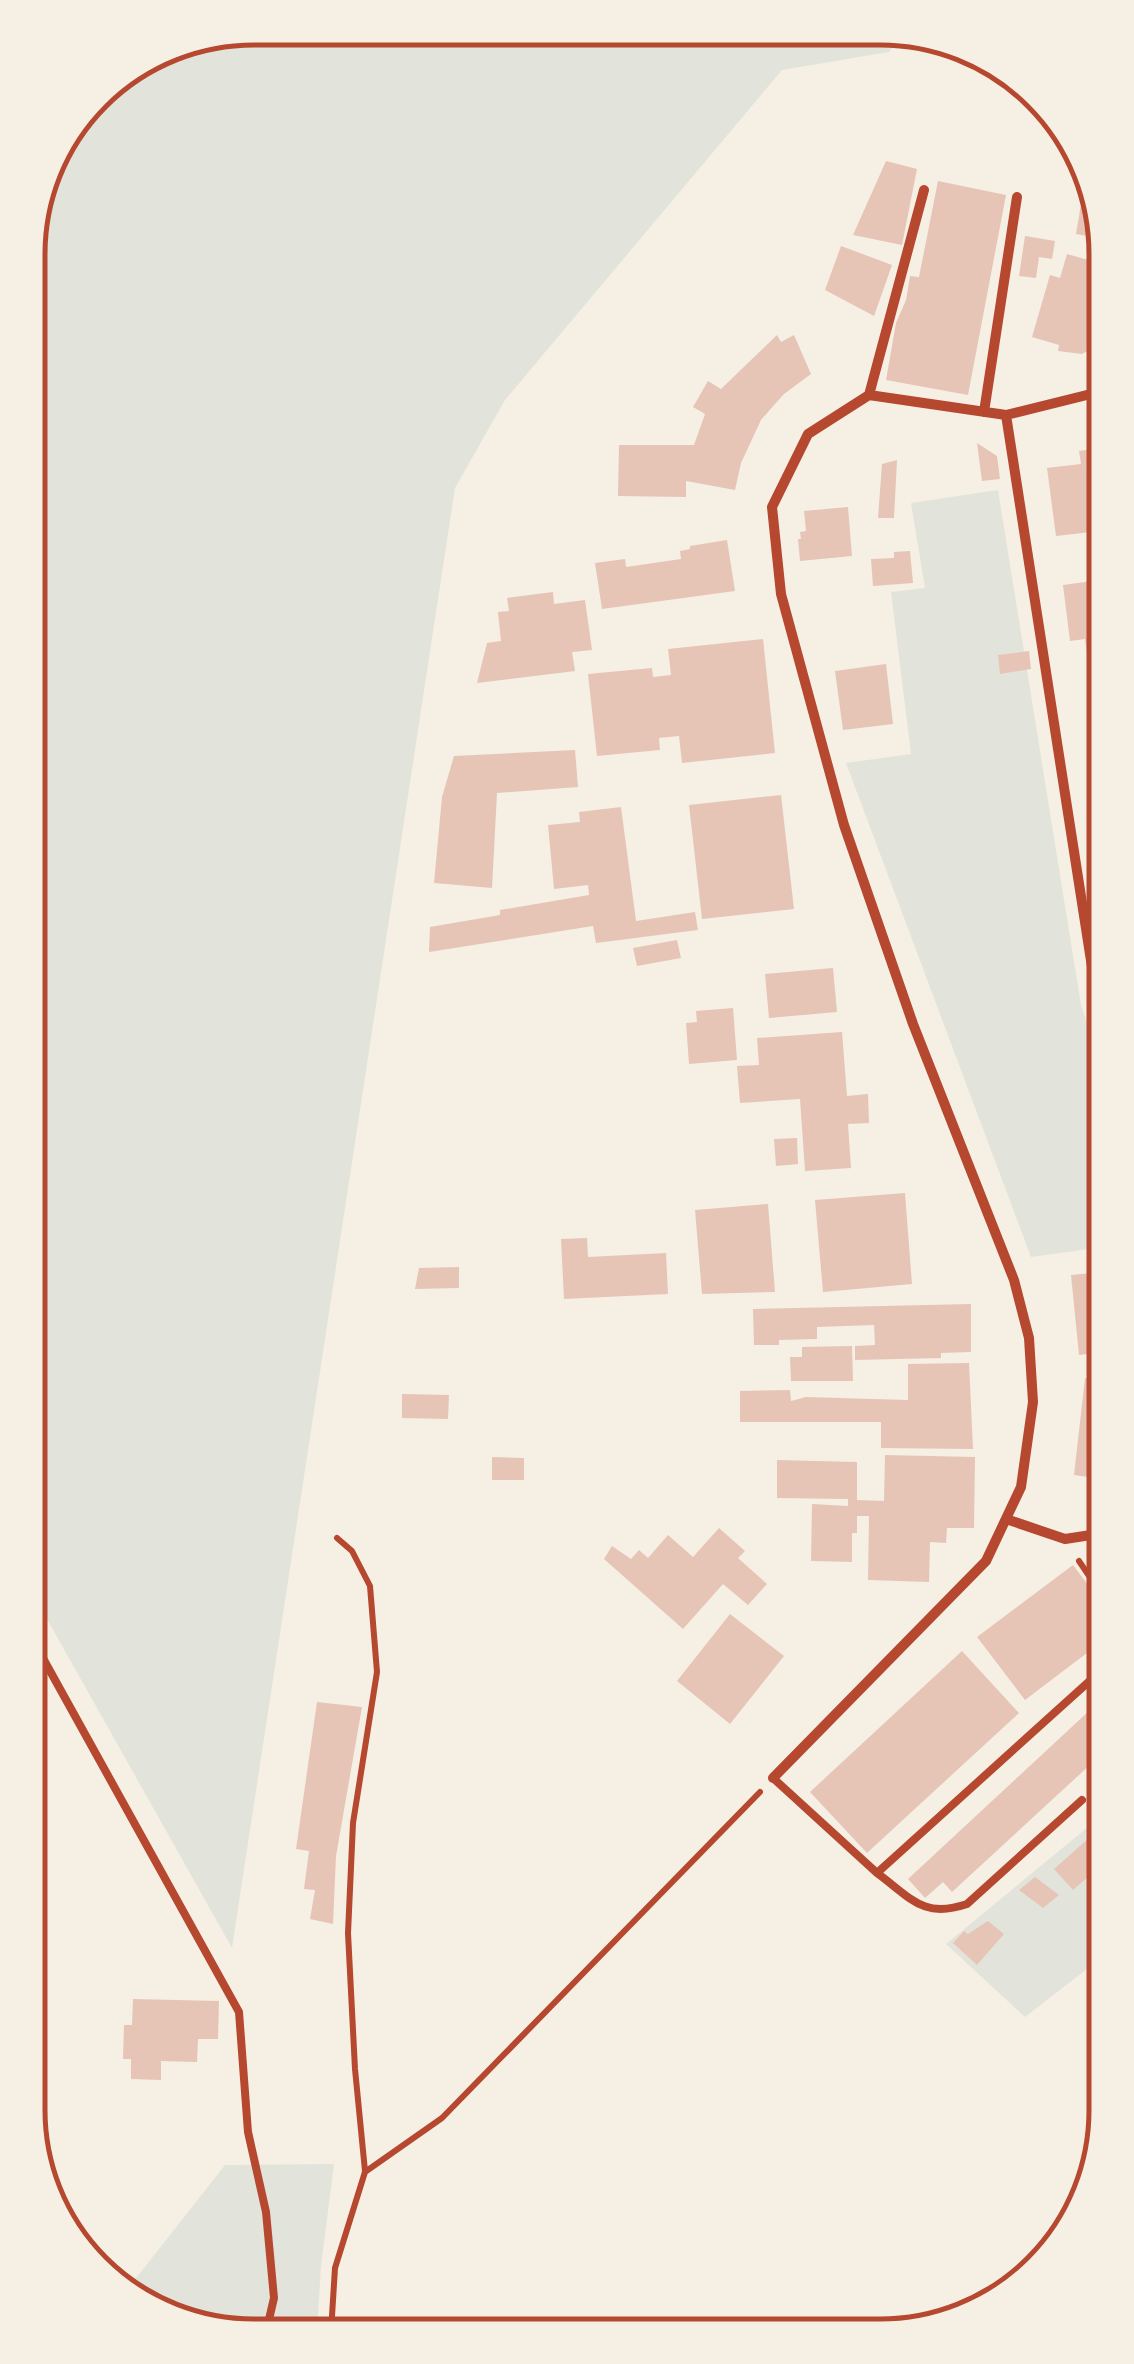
<svg xmlns="http://www.w3.org/2000/svg" width="1134" height="2364" font-family="Helvetica,sans-serif">
  <style>
    .green { fill: #e2e4dc }
    .building { fill: #e6c5b7 }
    .lines { fill: none; stroke-linecap: round; stroke-linejoin: round }
    .path { stroke: #b5482f; stroke-width: 6 }
    .service { stroke: #b5482f; stroke-width: 8 }
    .minor { stroke: #b5482f; stroke-width: 10 }
    .rim { fill: none; stroke: #b5482f; stroke-width: 5 }
  </style>
  <rect width="100%" height="100%" fill="#f6efe4"/>
  <path class="green" d="M254 28 906 32 889 52 782 70 505 400 455 488 232 1948 34 1596 32 1203 37 1180 32 1170 29 225 51 153 104 84 168 45Z
    M998 490 1081 1005 1102 1066 1103 1247 1031 1257 846 763 911 754 891 592 925 588 911 503Z
    M1105 1813V1955L1025 2017 946 1944Z
    M334 2164 321 2266 317 2332H210L126 2291 225 2165Z"/>
  <path class="building" d="M886 161 917 169 902 245 853 235Z
    M938 181 1006 195 968 395 886 380 896 323 906 300 910 276 919 277Z
    M1081 204 1099 206V238L1076 234Z
    M1025 236 1055 241 1052 259 1039 257 1036 278 1019 276Z
    M841 246 892 265 874 316 825 290Z
    M1067 254 1099 263V322L1095 330 1099 331V338L1091 349 1082 354 1058 351 1059 345 1032 337 1050 275 1060 278Z
    M777 335 781 342 794 335 811 374 784 394 761 420 741 463 735 490 686 481V497L618 496 619 445H694L705 414 693 407 708 381 721 389Z
    M977 443 997 456 1000 479 982 481Z
    M1100 448V531L1056 536 1047 468 1081 464 1079 451Z
    M897 460 894 518H878L882 464Z
    M848 507 852 556 800 561 798 539H801L800 532 806 531 804 511Z
    M727 540 735 591 602 609 595 563 625 559 626 567 681 559 680 551 690 549V546Z
    M910 551 913 583 873 586 871 559 894 558V552Z
    M1100 580V659L1088 661 1085 639 1070 641 1063 585Z
    M553 592 554 604 585 600 592 650 572 652 575 671 477 683 487 643 501 641 498 612 509 611 507 598Z
    M763 639 775 753 682 763 679 736 659 738 660 750 597 756 588 674 652 668 653 677 671 675 668 649Z
    M1029 651 1031 669 1000 674 998 655Z
    M886 664 893 724 843 730 835 671Z
    M575 750 578 787 497 793 492 888 434 883 442 797 454 756Z
    M781 795 794 909 702 919 689 805Z
    M621 807 636 921 695 912 698 930 596 943 593 926 429 952 430 927 500 915V910L589 895 588 885 554 889 548 825 580 822 579 812Z
    M677 940 681 958 637 966 633 948Z
    M833 968 837 1012 769 1018 765 974Z
    M733 1008 737 1060 689 1064 686 1023 697 1022 696 1011Z
    M842 1032 847 1096 868 1094 869 1123 848 1124 851 1168 805 1171 800 1099 740 1103 737 1066 759 1065 757 1038Z
    M797 1138 798 1164 776 1166 774 1139Z
    M905 1193 912 1284 823 1292 815 1200Z
    M768 1204 775 1292 702 1294 695 1210Z
    M587 1238 588 1257 666 1253 668 1294 564 1299 561 1239Z
    M459 1267V1288L415 1289 419 1268Z
    M1103 1272V1352L1079 1355 1071 1275Z
    M971 1304V1352L941 1353V1358L855 1360V1346L875 1345 874 1325 817 1327V1339L779 1340V1345H754L753 1309Z
    M852 1346 853 1381H791L790 1357H802V1347Z
    M969 1363 973 1449 881 1448V1422H740V1391L790 1390 791 1401 806 1397 908 1400V1364Z
    M1085 1378 1103 1380V1473L1095 1478 1074 1475Z
    M402 1394 449 1395 448 1419 402 1418Z
    M885 1455 975 1457 974 1528H947L946 1543 930 1542 929 1582 868 1580 869 1516H857V1533H852V1562L811 1561 812 1504 848 1506V1499L777 1498V1460L857 1462V1500L884 1501Z
    M492 1457 524 1458V1480H492Z
    M719 1528 745 1551 738 1558 767 1584 748 1605 723 1584 683 1629 604 1559 612 1546 631 1559 639 1550 648 1558 668 1535 693 1557Z
    M1073 1565 1104 1606V1640L1025 1700 977 1637Z
    M730 1614 784 1656 730 1724 677 1681Z
    M962 1651 1019 1713 867 1853 810 1792Z
    M1104 1697 1105 1751 952 1892 943 1882 925 1898 908 1879Z
    M317 1702 362 1707 336 1856 333 1924 310 1919 315 1890 304 1889 309 1851 296 1849Z
    M1098 1830 1105 1838V1862L1073 1890 1054 1869Z
    M1035 1877 1059 1895 1043 1908 1019 1890Z
    M988 1921 1004 1934 977 1965 953 1943 964 1931 968 1934Z
    M133 1999 219 2001 218 2039H198L197 2062 161 2061V2080L131 2079V2059H123L124 2025H132Z"/>
  <g class="lines">
    <path class="path" d="M337 1538 352 1551 370 1586 377 1672 353 1823 348 1933 355 2069 365 2171
      M1079 1561 1104 1598
      M331 2332 335 2268 365 2172 442 2118 760 1792"/>
    <path class="service" d="M34 1642 239 2012 248 2132 266 2212 274 2298 266 2332
      M773 1778 877 1873 1104 1668
      M877 1873C911 1898 923 1919 967 1904L1082 1800"/>
    <path class="minor" d="M869 395 924 190
      M984 412 1017 197
      M1006 415 1092 967 1102 995
      M1006 1519 1065 1539 1104 1533
      M773 1778 986 1561 1021 1487 1033 1402 1029 1338 1014 1280 913 1024 844 825 781 594 772 507 808 434 869 395 1006 415 1099 392"/>
  </g>
  <path d="M0 0H1134V2364H0ZM254 45H880A209 209 0 0 1 1089 254V2110A209 209 0 0 1 880 2319H254A209 209 0 0 1 45 2110V254A209 209 0 0 1 254 45Z" fill="#f6efe4" fill-rule="evenodd"/>
  <path class="rim" d="M254 45H880A209 209 0 0 1 1089 254V2110A209 209 0 0 1 880 2319H254A209 209 0 0 1 45 2110V254A209 209 0 0 1 254 45Z"/>
</svg>
